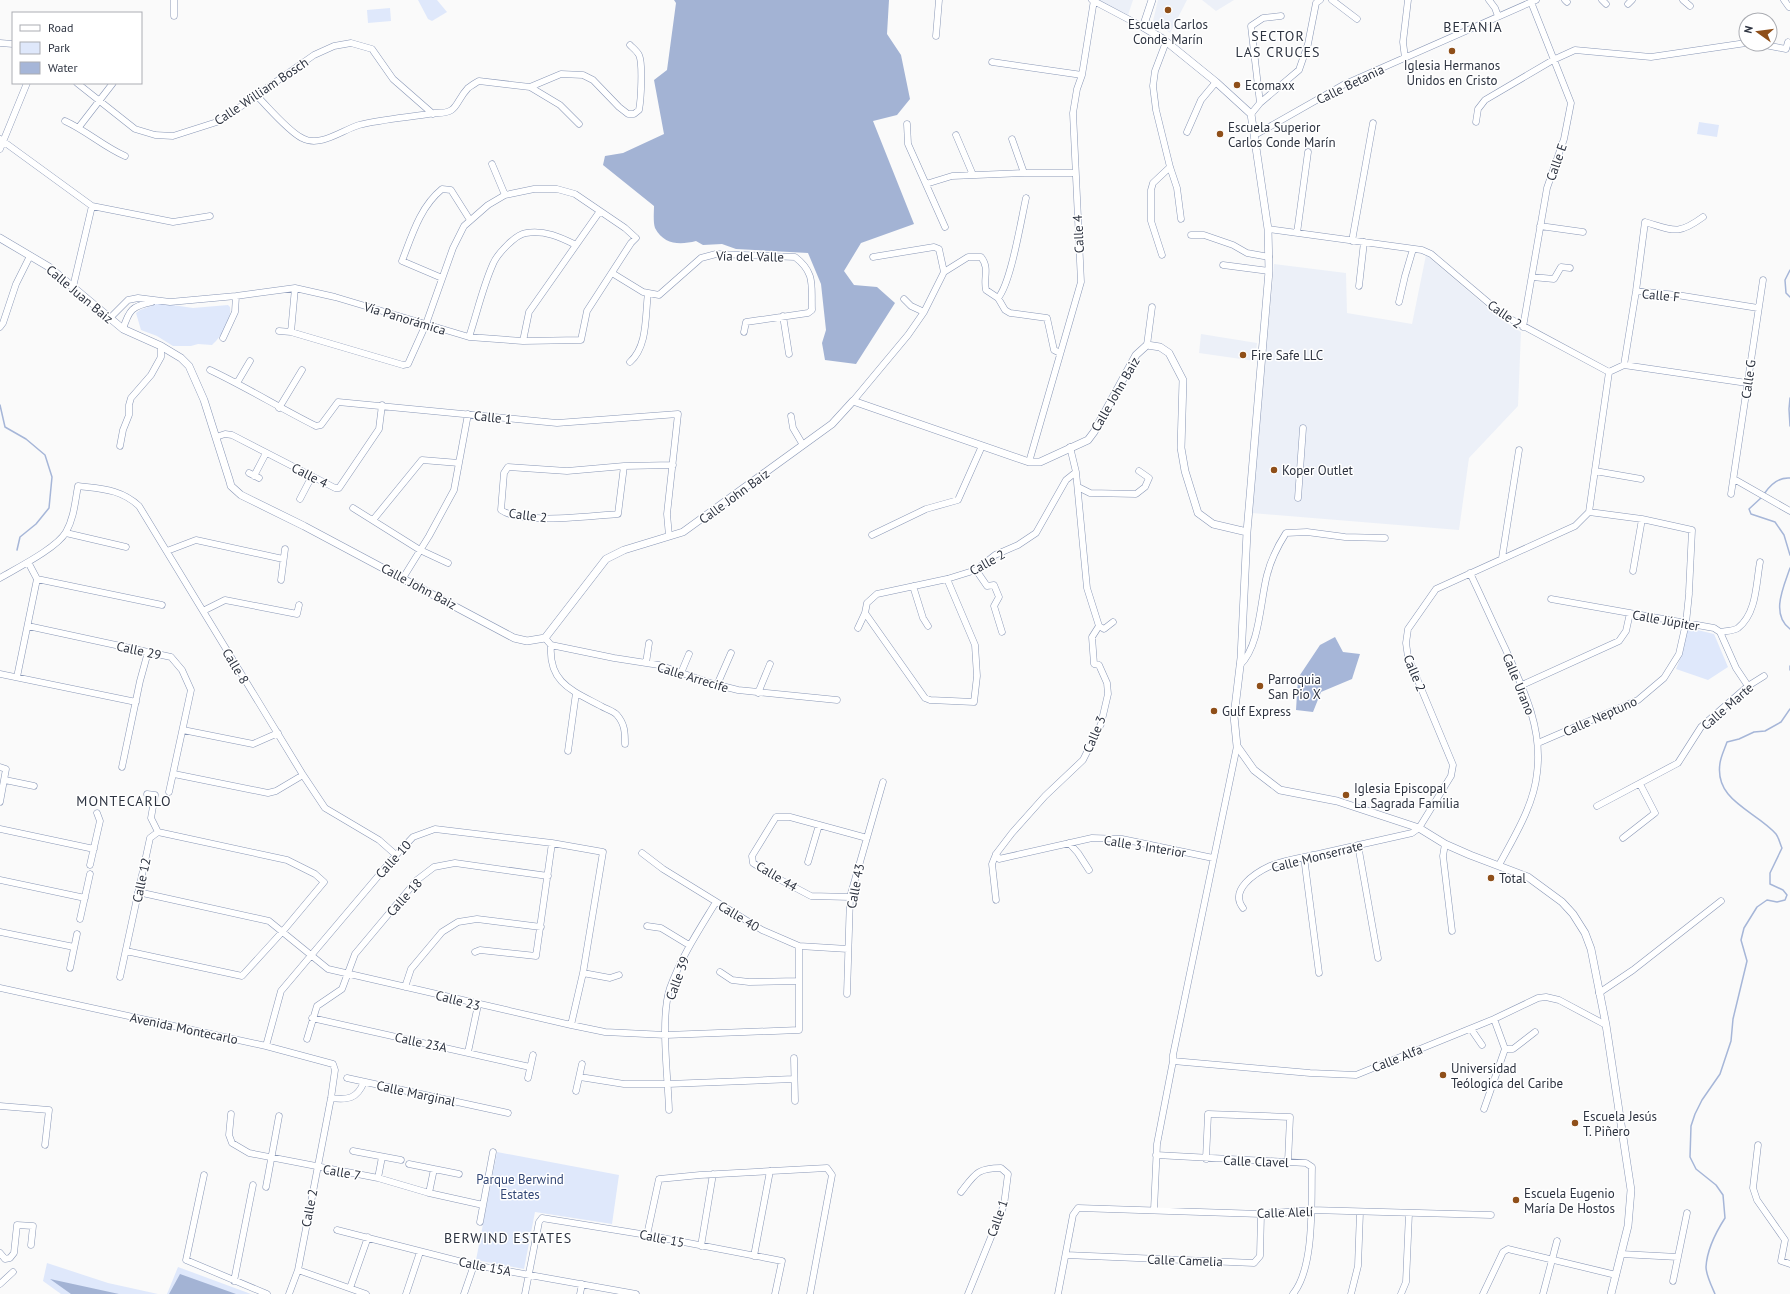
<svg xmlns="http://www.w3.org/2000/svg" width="1790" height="1294" font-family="'PT Sans',sans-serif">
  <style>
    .built { fill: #ecf0f8 }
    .green { fill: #dfe8fb }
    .forest { fill: #a3b3d4 }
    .water { fill: #a6b6d8 }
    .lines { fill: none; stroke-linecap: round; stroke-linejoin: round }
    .stream { stroke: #a6b6d8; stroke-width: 1.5 }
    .minor-casing { stroke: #8997b6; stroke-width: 7 }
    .tertiary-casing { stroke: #8997b6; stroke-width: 8 }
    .minor { stroke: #fff; stroke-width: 6 }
    .tertiary { stroke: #fff; stroke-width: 7 }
    .poi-dot { fill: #8f4f19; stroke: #fff; stroke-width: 1.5 }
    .labels { text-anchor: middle; stroke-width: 3; stroke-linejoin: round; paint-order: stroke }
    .poi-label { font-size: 13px; fill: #2d3340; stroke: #fff; text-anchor: start }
    .street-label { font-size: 13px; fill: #2d3340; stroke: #fff }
    .park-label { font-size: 13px; fill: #334775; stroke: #fff }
    .neighbourhood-label { font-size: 14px; letter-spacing: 1px; fill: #2d3340; stroke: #fff }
  </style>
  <rect width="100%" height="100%" fill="#fafafa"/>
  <path class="built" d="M1099 0H1133L1128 15Z
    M1158 0H1187L1170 33 1153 21Z
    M1202 0H1234L1216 11Z
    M1426 255 1501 319 1521 332 1518 406 1469 458 1459 530 1252 513 1274 264 1346 273 1347 313 1412 324Z
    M1201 334 1257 343 1255 361 1199 353Z"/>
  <path class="green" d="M418 0H437L447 12 432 21 428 19Z
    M390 8 391 21 368 23 367 10Z
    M1699 122 1719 125 1717 137 1697 134Z
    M159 303 193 308 228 305 230 307C232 320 221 337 212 345L198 344 191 346H173L157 336 141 330 136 313 140 310Z
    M1689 628 1714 634 1728 667 1708 680 1676 669 1680 659 1686 630Z
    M497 1152 619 1175 612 1224 535 1212 524 1269 476 1260Z
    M47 1263 108 1283 158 1294H61L43 1281Z
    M178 1267 251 1294H167Z"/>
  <path class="forest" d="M674 0H889L887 34 901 55 910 99 897 115 873 121 914 224 861 243 844 271 854 285 877 287 895 303 856 364 825 360 822 343 826 330 821 284 808 253 736 249 722 244 703 245 696 241C680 245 664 245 655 228 653 222 654 212 654 206L603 165 605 156 623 153 664 134 654 80 667 70 676 3Z
    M180 1274 236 1294H169Z
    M50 1279 119 1294H71Z"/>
  <path class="water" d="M1335 637 1343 652 1360 654 1352 679 1321 692 1313 712 1296 710 1298 678 1320 645Z"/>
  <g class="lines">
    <path class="stream" d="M1790 270 1785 280 1786 293 1790 297
      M1790 398 1789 409 1790 426
      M0 405 5 427 26 439 45 455 52 477 49 508 36 524 20 537 17 550
      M1764 494C1770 485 1778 477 1790 478
      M1762 497 1749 509 1751 514 1775 522 1784 535 1790 555
      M1790 568C1784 586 1770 614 1790 629
      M1790 666V670
      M1715 1294C1712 1287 1706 1275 1706 1267 1707 1249 1716 1232 1725 1218L1723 1195 1716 1185 1696 1169 1690 1157 1691 1126 1695 1114 1702 1100 1720 1074 1731 1041 1733 1019 1747 961 1741 940 1744 928 1757 907 1767 900 1777 902 1785 900 1787 895 1783 890 1770 884V873L1782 848C1780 844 1779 838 1776 834 1756 811 1714 801 1720 763 1721 756 1725 748 1727 742L1739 739 1754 732 1765 731 1781 722 1790 709"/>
    <defs>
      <path id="minor" d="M174 0V16
        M1092 0 1143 27
        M1332 0 1357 19
        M1489 0 1495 8 1498 16
        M1565 0 1567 2
        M1602 0 1606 4
        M1683 0 1690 6
        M1784 0 1789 7
        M1628 4 1632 0
        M936 36 939 0
        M1166 42 1155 71 1153 86 1156 110 1170 167 1177 188 1181 219
        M0 43 13 44
        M1760 44 1786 49 1788 42
        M1405 58 1403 42 1408 0
        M992 62 1082 75
        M77 83 135 129 155 135 173 136 220 121 314 55 334 46 351 43 372 49 393 79 433 114
        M530 87 560 105 579 124
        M257 96C269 108 288 131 302 138 320 148 342 130 359 125 381 119 412 117 435 113 459 114 454 103 468 88 471 86 475 83 479 81L530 87 561 74 583 75 593 80 619 107 628 114H634L639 110C641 100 643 63 639 55 637 51 633 48 630 45
        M1260 103 1251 26 1263 18 1281 16
        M1251 114 1260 103 1299 70 1308 44 1316 3 1320 0
        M65 121C87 131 104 147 125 156
        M1476 122 1478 109 1485 100 1553 60 1575 50 1651 57 1746 43
        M907 124 908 144 945 227
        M79 127 113 83
        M1187 132 1201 100 1216 82
        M956 135 973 175
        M1255 135 1343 85 1536 0
        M0 139 92 206 173 222 210 216
        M1012 139 1024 173
        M0 149 27 83
        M492 164 505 195
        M926 184 952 176 1024 173H1075
        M1540 226 1583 232
        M1268 229 1422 250 1431 254 1503 315 1609 372
        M1297 233 1308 152
        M1191 235H1204L1233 245 1247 253 1269 257
        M1352 241 1373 123
        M1162 255 1151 221V190L1153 183 1170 167
        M1223 265 1269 271
        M944 272 968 257H981C990 268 983 278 986 290L998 298 1005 310 1010 313 1047 318 1054 350 1060 353
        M612 273 643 292 659 295 701 258 716 254 795 257C816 273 811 286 812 310L808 313 746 322 744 332
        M1532 277 1554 279 1561 267 1570 268
        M442 278 402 261C412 235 420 207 442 189L451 190 470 220
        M1359 286 1364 242
        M73 287 92 206
        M1636 291 1677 295 1758 308
        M998 298C1011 283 1021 220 1026 198
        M904 299 911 306 924 312
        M1399 302 1405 276 1413 249
        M783 316 789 354
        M110 318 128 300 138 298 170 302 236 296 295 288 335 297 469 337 523 341 581 340 587 311 631 243 636 238 625 228 575 194 557 189H534L505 195 488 205 464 226 453 248 426 324 408 364 403 365 291 332 279 331
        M0 327 3 323 16 284 30 256
        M1523 327 1547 188 1564 139 1571 103 1531 2
        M123 329C129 310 132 306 152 302
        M291 332 295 288
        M469 337C477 313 483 286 493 264 497 254 516 234 526 233 545 230 560 237 576 245
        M223 338 235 312 236 296
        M523 341 529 312 600 211
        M1147 345 1152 307
        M630 362C648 346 645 316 648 293
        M1624 365 1636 291 1645 222C1673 230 1677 236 1703 217
        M210 370C246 387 280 408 316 426L321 425 338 402 557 423 678 414 667 514 669 536
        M1609 372 1624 365 1747 383
        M237 383 250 361
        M853 401 908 335 924 312 944 272 939 249 934 247 873 257
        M279 408 302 370
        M791 416 793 428 803 445
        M216 437 225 434 232 435 335 488H339L379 429 382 405
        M120 446 123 430 129 415V405L131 398 151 375 161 357V346
        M1029 462 1081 282 1073 113 1077 89 1082 75 1094 0
        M624 466 618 514C592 516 522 525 501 510L504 473 508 467 567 471Z
        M624 466 673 465
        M1595 471 1641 479
        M249 473 259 478
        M254 476 266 453
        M1734 479 1790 511
        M1078 487 1090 493 1136 494 1145 487 1149 478 1139 471
        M1731 494 1763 280
        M1298 498 1303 428
        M300 499 312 476
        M353 508 420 550 448 563
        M1589 512 1642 519 1692 530 1689 592
        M373 520 422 460 459 463
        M66 533 126 547
        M872 535 926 509 958 500 982 446
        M167 551 196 540 283 559
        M1502 558 1519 450
        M976 570 987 586 994 585 999 597 994 606 1002 632
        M1633 571 1642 519
        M1470 573C1482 598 1493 623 1505 648 1523 688 1543 728 1537 773 1534 805 1514 837 1499 865
        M0 578C17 568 57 548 66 532 74 518 75 502 78 486 102 489 121 489 139 506L303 775 325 808 379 840 396 855
        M403 578 429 536 454 490 468 414
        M37 579 162 605
        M281 580 285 549
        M913 586 923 618 928 626
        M1551 599 1714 628 1720 632 1736 668 1748 686
        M203 611 225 600 297 614 299 605
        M865 613 925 698 930 700 974 702 977 676 975 645 947 579
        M28 626 171 657 182 670 191 690 169 792
        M1099 626 1104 629 1113 622
        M858 628 865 613 867 603 877 594 947 579 976 570 995 555 1018 545 1036 533 1066 480 1076 472 1070 447
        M1720 632C1725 631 1734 631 1738 628 1757 613 1756 583 1760 562
        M545 638 551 645C548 683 573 691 601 706 606 709 614 711 617 715 625 724 625 733 625 744
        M551 645 614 658 659 665 710 683 738 690 837 700
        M646 663 649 643
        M1240 665C1260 646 1260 602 1267 575 1271 559 1277 547 1286 533L1307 532 1345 537 1385 538
        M681 673 689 654
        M0 674 136 702
        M17 677 37 579 28 562
        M717 685 731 653
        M1522 685 1619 641 1626 631 1630 613
        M758 693 770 664
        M183 730 253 744 278 733
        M1538 743 1638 700 1664 678 1679 654 1686 623 1689 594
        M568 751 576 693
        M0 767 6 769 0 802
        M122 767 140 681 148 652
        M174 774 268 793 276 791 303 775
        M5 780 34 786
        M147 794 155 795 151 818 158 832
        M1597 806 1678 763 1701 727 1748 686 1764 676
        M0 829 94 849
        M1623 838 1655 813 1640 784
        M1069 843 1078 853 1089 870
        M1445 844 1443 856 1452 931
        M1358 845 1378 958
        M642 853 663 869 762 930 799 946 848 949
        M996 854 999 859 1092 838 1122 839 1213 858
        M1304 857 1319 973
        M808 862 819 825
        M90 865 100 821 97 813
        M0 880 85 898
        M138 892 269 921 328 969 571 1025 605 1032 666 1035 799 1030V946
        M850 897 811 896 775 877 753 863 752 856 776 817H790L867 838
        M996 900 992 864 996 854 1012 833 1045 796 1083 760 1101 724 1108 694 1107 683 1099 665 1094 664 1092 637 1099 626 1087 588 1076 472
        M1243 908C1229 890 1255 873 1270 866 1286 859 1306 857 1323 853 1353 846 1382 840 1412 833L1419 828 1451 776 1453 765 1408 657 1406 643 1408 629 1436 589 1575 526 1589 512 1609 372
        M80 919 90 874
        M647 926 661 928 689 945
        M0 932 74 947
        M126 951 242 976 283 931 324 882 315 874 287 860 158 832
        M475 952 480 950 536 956 552 843
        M70 968 77 934
        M720 972 732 980 749 982 798 981
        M583 973 610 978 619 975
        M120 977 150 838 158 832
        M405 987 411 969 442 932 458 922 477 919 541 927
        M0 988 266 1046 333 1064 335 1070 331 1098 298 1270 289 1294
        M1599 993 1633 970 1721 901
        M847 994 850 897 883 782
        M312 1018 530 1067
        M1471 1029 1482 1045
        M307 1039 317 1006 342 989 355 954 417 880 434 867 455 863 548 876
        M266 1046 281 991 396 855 413 837 435 829 552 843 603 852 583 973 571 1025
        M1505 1049H1513L1535 1032
        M468 1052 478 1005
        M794 1058 795 1101
        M1173 1061 1310 1073 1356 1075 1494 1019 1538 998 1546 997 1559 1000 1606 1025
        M580 1077 624 1084H668L794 1079
        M347 1078 508 1113
        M528 1078 533 1055
        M576 1091 582 1064
        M331 1098C348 1100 357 1099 364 1082
        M0 1106 49 1110 45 1145
        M1484 1109 1505 1049 1494 1019
        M669 1110C668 1077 660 1017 670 988 681 957 699 930 716 902
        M231 1114 229 1135 232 1143 249 1153 378 1178 429 1193 483 1205
        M1758 1145 1753 1188 1757 1200 1785 1240 1781 1261 1790 1264
        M353 1151 401 1160
        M1156 1155 1306 1163 1312 1167C1311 1202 1315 1267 1293 1294
        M1206 1159 1208 1114 1290 1117 1288 1162
        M409 1164 459 1174
        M204 1175 186 1260 267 1294
        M378 1178 382 1157
        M266 1187 279 1116
        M961 1192C975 1174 977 1168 1001 1168L1008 1174 1004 1205 968 1294
        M429 1193 434 1169
        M1154 1210 1157 1144 1173 1061V1055L1237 746
        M480 1222 493 1152
        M337 1230 474 1265 636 1294
        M647 1235 659 1179 700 1175 827 1168 832 1175 810 1294
        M701 1246 713 1174
        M0 1253 5 1259 10 1258 14 1253 17 1225 33 1226 31 1245
        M1621 1254 1678 1257
        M1066 1255 1254 1263 1260 1256 1261 1214
        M754 1256 770 1171
        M298 1270 366 1294
        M234 1281 253 1185
        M1673 1281 1687 1213
        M0 1284 13 1272
        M350 1288 368 1237
        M406 1294 420 1252
        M464 1294 474 1265
        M525 1294 539 1222 542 1218 647 1235 782 1261 775 1294
        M580 1294 582 1284
        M1058 1294 1073 1215 1078 1208 1261 1214 1311 1210 1491 1215
        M1351 1294 1358 1266 1360 1212
        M1401 1294 1406 1282 1409 1213
        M1483 1294 1503 1252 1508 1249 1616 1275
        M1543 1294 1557 1241"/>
      <path id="tertiary" d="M1152 0 1143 27 1163 39 1216 82 1251 114 1268 229 1269 271 1247 532 1241 658 1234 716 1237 746 1254 770 1280 790 1337 801 1419 828 1445 844 1470 855 1528 877 1562 902 1573 914 1585 933 1591 949 1606 1025 1631 1190 1628 1226 1611 1294
        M0 238 49 267 123 329 161 346 181 358 189 366 204 400 230 482 231 486 241 495 304 526 514 638 527 641 545 638 606 559 624 550 683 532 832 424 853 401 1029 462H1040L1088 440 1094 432 1136 355 1147 345 1160 347 1169 353 1183 380 1181 448 1185 471 1198 513 1213 524 1247 532"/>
    </defs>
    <use href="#minor" class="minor-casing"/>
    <use href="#tertiary" class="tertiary-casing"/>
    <use href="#minor" class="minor"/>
    <use href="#tertiary" class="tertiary"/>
  </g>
  <g class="poi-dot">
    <circle cx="1168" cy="10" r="4"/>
    <circle cx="1452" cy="51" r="4"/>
    <circle cx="1237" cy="85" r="4"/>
    <circle cx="1220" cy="134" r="4"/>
    <circle cx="1243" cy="355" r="4"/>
    <circle cx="1274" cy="470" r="4"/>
    <circle cx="1260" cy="686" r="4"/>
    <circle cx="1214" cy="711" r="4"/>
    <circle cx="1346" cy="795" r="4"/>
    <circle cx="1491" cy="878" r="4"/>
    <circle cx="1443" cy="1075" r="4"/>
    <circle cx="1575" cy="1123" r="4"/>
    <circle cx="1516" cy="1200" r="4"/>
  </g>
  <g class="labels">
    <g class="poi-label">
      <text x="1168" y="29" text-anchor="middle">Escuela Carlos<tspan x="1168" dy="15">Conde Marín</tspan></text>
      <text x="1452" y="70" text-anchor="middle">Iglesia Hermanos<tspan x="1452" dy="15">Unidos en Cristo</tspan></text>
      <text x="1245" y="90">Ecomaxx</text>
      <text x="1228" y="132">Escuela Superior<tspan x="1228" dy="15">Carlos Conde Marín</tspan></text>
      <text x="1251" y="360">Fire Safe LLC</text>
      <text x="1282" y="475">Koper Outlet</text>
      <text x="1268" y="684">Parroquia<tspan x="1268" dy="15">San Pio X</tspan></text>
      <text x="1222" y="716">Gulf Express</text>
      <text x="1354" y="793">Iglesia Episcopal<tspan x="1354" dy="15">La Sagrada Familia</tspan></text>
      <text x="1499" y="883">Total</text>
      <text x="1451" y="1073">Universidad<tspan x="1451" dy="15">Teólogica del Caribe</tspan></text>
      <text x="1583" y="1121">Escuela Jesús<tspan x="1583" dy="15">T. Piñero</tspan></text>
      <text x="1524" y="1198">Escuela Eugenio<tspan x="1524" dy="15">María De Hostos</tspan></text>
    </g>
    <g class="street-label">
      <text transform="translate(1350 84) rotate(-26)" y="5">Calle Betania</text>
      <text transform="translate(261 91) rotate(-34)" y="5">Calle William Bosch</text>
      <text transform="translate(1556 162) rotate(-71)" y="5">Calle E</text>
      <text transform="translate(1078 234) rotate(-93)" y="5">Calle 4</text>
      <text transform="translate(750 256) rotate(1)" y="5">Vía del Valle</text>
      <text transform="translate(80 294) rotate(40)" y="5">Calle Juan Baiz</text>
      <text transform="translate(1661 295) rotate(5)" y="5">Calle F</text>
      <text transform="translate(1505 314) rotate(35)" y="5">Calle 2</text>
      <text transform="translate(405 318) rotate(17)" y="5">Vía Panorámica</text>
      <text transform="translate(1748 379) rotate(-82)" y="5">Calle G</text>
      <text transform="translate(1115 394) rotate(-60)" y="5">Calle John Baiz</text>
      <text transform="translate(493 417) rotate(6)" y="5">Calle 1</text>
      <text transform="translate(310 475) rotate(27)" y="5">Calle 4</text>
      <text transform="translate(734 496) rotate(-36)" y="5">Calle John Baiz</text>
      <text transform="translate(528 515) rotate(7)" y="5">Calle 2</text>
      <text transform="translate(987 562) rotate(-29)" y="5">Calle 2</text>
      <text transform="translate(419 586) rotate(28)" y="5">Calle John Baiz</text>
      <text transform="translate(1666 620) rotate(10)" y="5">Calle Júpiter</text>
      <text transform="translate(139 650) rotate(12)" y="5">Calle 29</text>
      <text transform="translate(236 666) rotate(59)" y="5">Calle 8</text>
      <text transform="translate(1415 673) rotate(68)" y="5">Calle 2</text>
      <text transform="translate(693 677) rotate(17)" y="5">Calle Arrecife</text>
      <text transform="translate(1519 684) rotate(68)" y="5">Calle Urano</text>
      <text transform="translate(1727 706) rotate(-41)" y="5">Calle Marte</text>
      <text transform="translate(1600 716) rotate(-24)" y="5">Calle Neptuno</text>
      <text transform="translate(1094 734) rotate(-67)" y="5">Calle 3</text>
      <text transform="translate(1145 846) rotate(9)" y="5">Calle 3 Interior</text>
      <text transform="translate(1317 856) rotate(-14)" y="5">Calle Monserrate</text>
      <text transform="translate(393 859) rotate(-48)" y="5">Calle 10</text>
      <text transform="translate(777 876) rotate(31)" y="5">Calle 44</text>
      <text transform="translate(141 880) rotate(-78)" y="5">Calle 12</text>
      <text transform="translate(855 886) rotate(-79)" y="5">Calle 43</text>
      <text transform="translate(404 897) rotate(-48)" y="5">Calle 18</text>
      <text transform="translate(739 916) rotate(31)" y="5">Calle 40</text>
      <text transform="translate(677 978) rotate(-70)" y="5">Calle 39</text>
      <text transform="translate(458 1000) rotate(14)" y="5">Calle 23</text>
      <text transform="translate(184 1028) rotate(12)" y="5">Avenida Montecarlo</text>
      <text transform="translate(421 1042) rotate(12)" y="5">Calle 23A</text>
      <text transform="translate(1397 1058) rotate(-22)" y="5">Calle Alfa</text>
      <text transform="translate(416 1093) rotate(12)" y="5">Calle Marginal</text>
      <text transform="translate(1256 1161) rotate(2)" y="5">Calle Clavel</text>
      <text transform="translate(342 1172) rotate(10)" y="5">Calle 7</text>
      <text transform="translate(309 1208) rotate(-79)" y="5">Calle 2</text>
      <text transform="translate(1285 1212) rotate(-2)" y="5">Calle Alelí</text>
      <text transform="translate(997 1218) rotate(-71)" y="5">Calle 1</text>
      <text transform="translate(662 1238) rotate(11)" y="5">Calle 15</text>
      <text transform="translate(1185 1260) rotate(2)" y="5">Calle Camelia</text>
      <text transform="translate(485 1266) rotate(11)" y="5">Calle 15A</text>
    </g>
    <g class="park-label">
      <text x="520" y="1184">Parque Berwind<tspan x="520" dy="15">Estates</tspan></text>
    </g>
    <g class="neighbourhood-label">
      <text x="1473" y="32">BETANIA</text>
      <text x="1278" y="41">SECTOR<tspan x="1278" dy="16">LAS CRUCES</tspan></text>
      <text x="124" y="806">MONTECARLO</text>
      <text x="508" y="1243">BERWIND ESTATES</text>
    </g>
  </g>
  <rect x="12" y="12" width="130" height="72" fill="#ffffff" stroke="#abadb3"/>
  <rect x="20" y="25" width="20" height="6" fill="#ffffff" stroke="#abadb3"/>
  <text x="48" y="32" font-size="12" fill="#2d3340">Road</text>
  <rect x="20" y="42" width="20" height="12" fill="#dfe8fb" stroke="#abadb3"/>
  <text x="48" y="52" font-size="12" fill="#2d3340">Park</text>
  <rect x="20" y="62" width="20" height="12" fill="#a6b6d8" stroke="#abadb3"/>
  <text x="48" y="72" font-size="12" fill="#2d3340">Water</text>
  <g transform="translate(1758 32) rotate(284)"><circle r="19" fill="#ffffff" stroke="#abadb3"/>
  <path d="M0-3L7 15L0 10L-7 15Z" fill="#8f4f19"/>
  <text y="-6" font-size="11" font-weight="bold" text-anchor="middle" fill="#2d3340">N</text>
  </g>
</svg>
